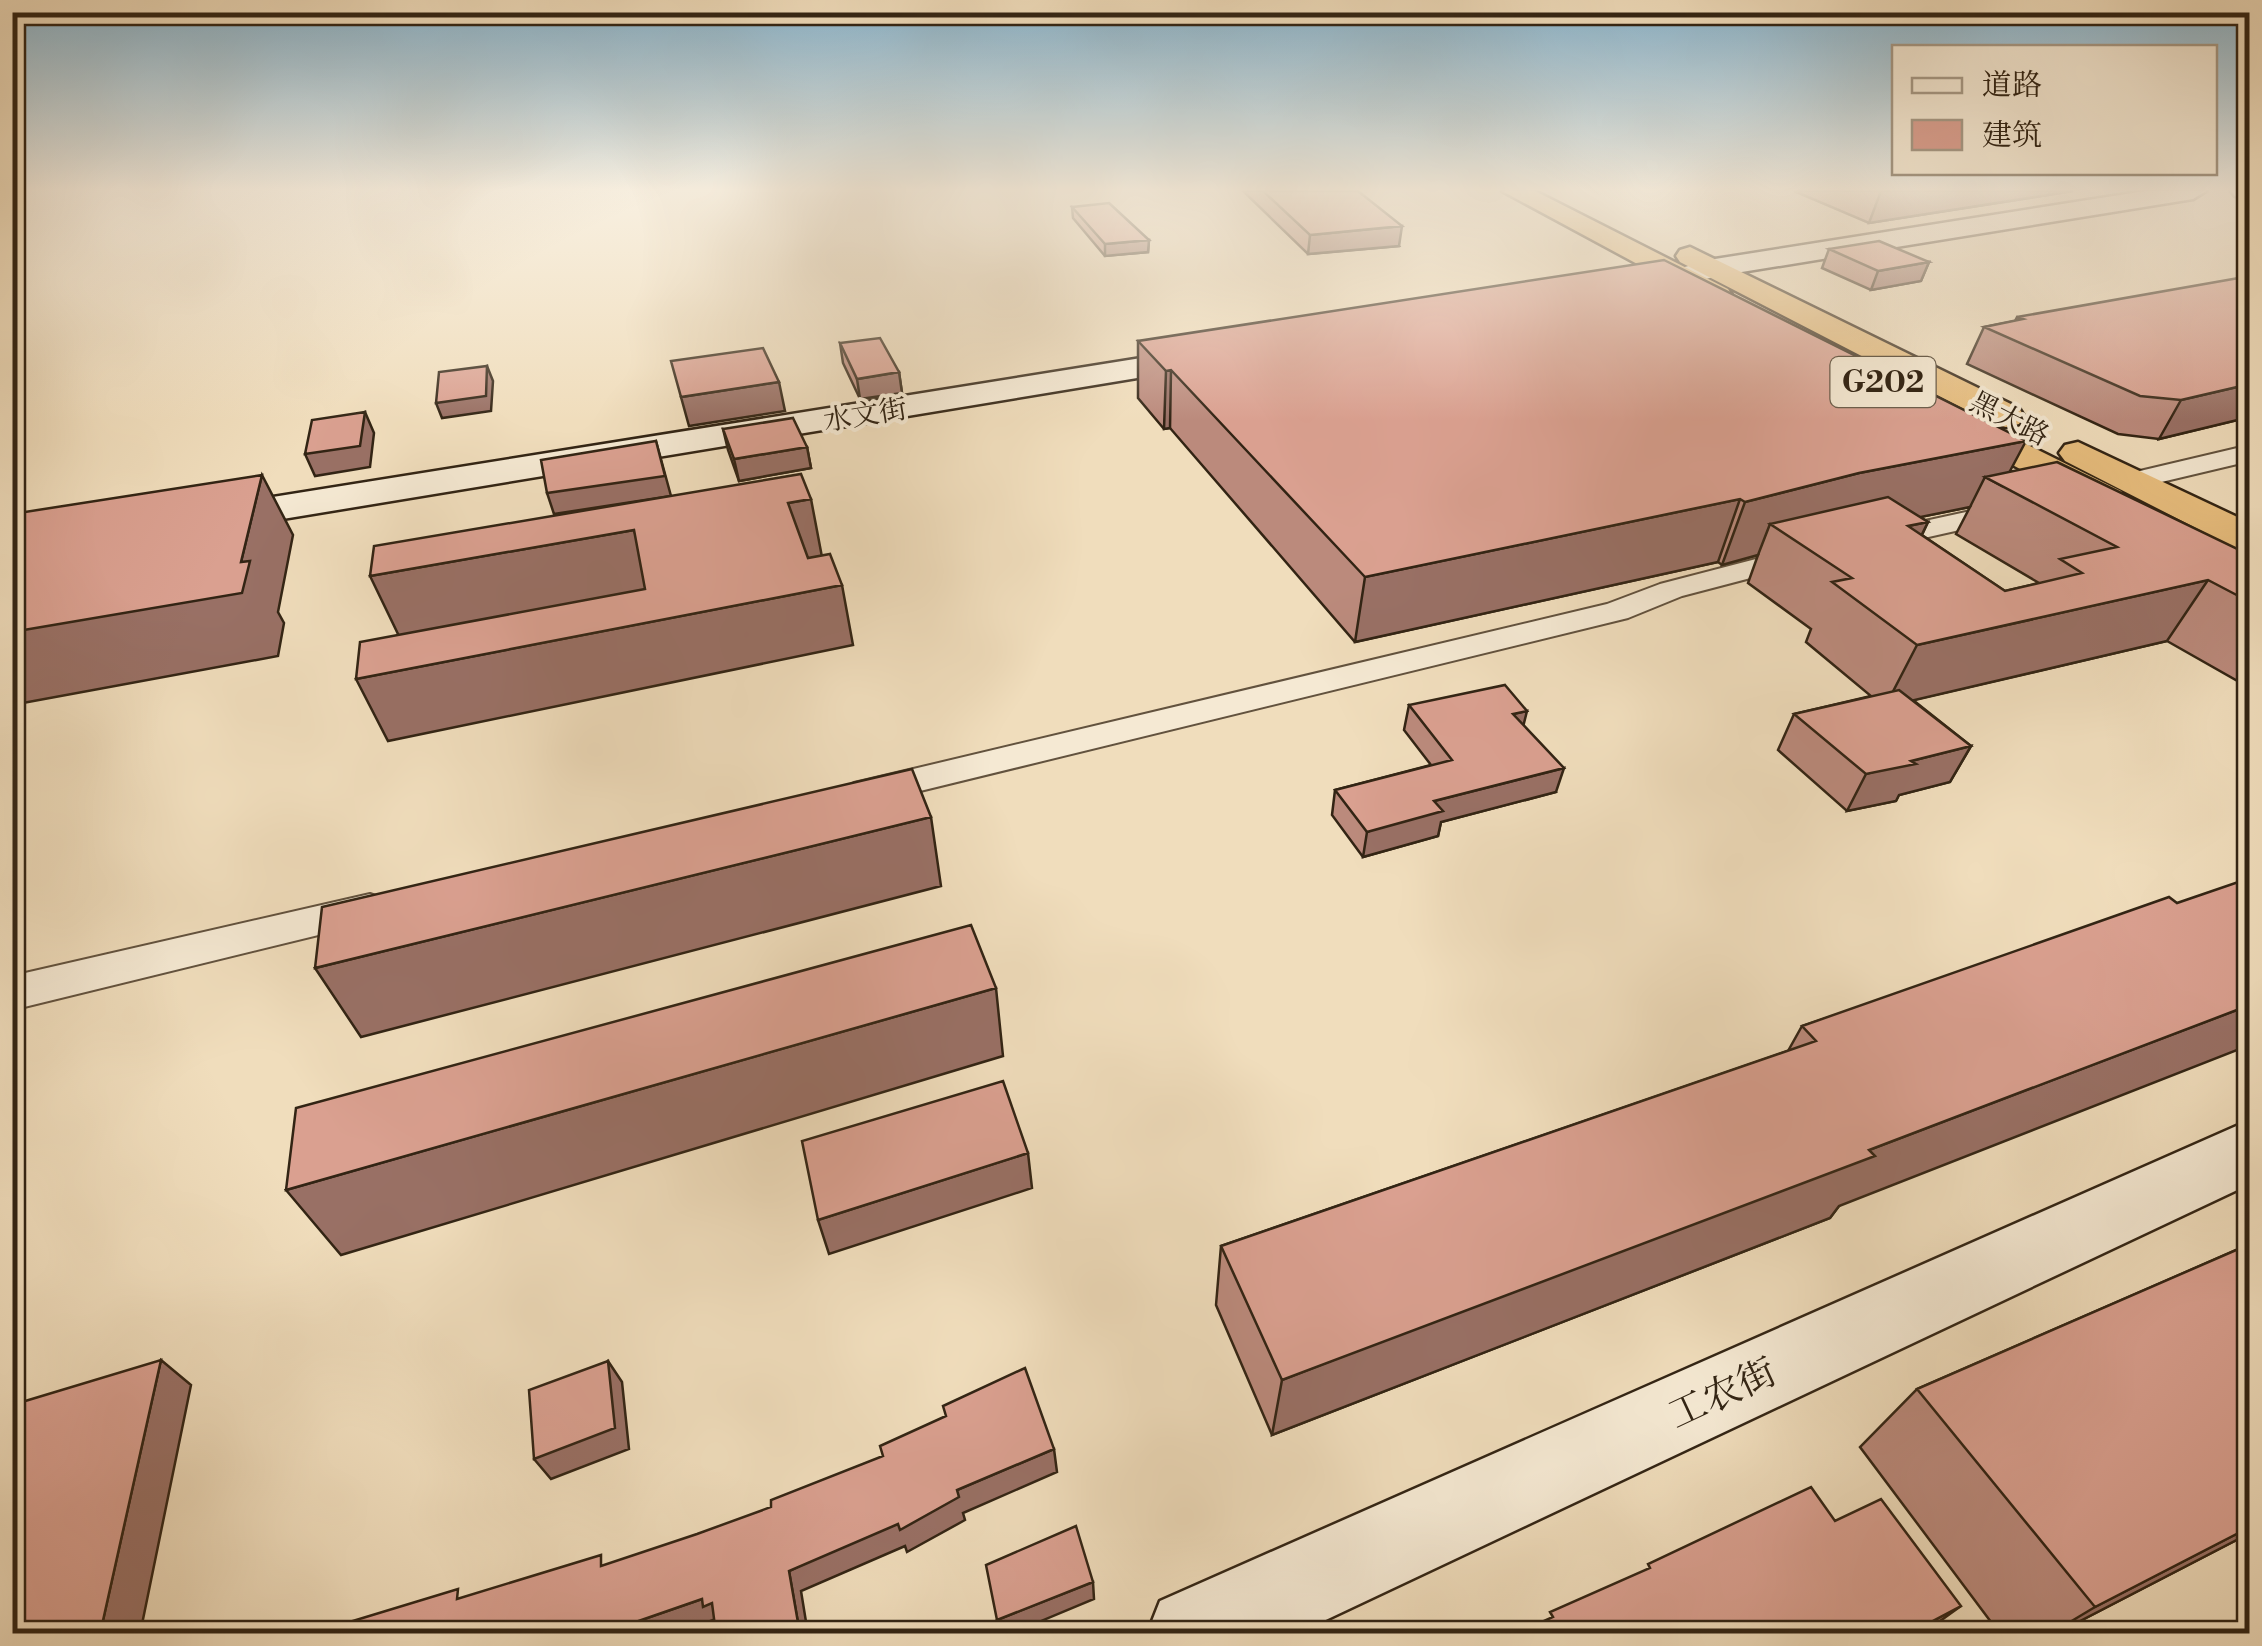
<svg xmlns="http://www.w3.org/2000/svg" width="2262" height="1646" font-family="'Libre Bodoni','Noto Serif SC',serif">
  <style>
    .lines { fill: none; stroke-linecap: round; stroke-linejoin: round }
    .street-casing { stroke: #62523e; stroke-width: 4 }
    .secondary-casing { stroke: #322414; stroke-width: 5 }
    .highway-casing { stroke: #322414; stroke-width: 5 }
    .street { fill: #f5e9d3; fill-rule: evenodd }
    .secondary { fill: #f5e9d3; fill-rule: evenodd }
    .highway { fill: #e8be7e; fill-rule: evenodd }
    .wall { fill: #bb8a7c; stroke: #322414; stroke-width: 2.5; fill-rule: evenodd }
    .shaded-wall { fill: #997065; stroke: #322414; stroke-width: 2.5 }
    .building { fill: #daa090; stroke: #322414; stroke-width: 2.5 }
    .labels { text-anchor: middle; stroke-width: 8; stroke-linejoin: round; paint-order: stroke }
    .far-street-label { font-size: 28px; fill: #322414; stroke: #f5e9d3 }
    .shield { fill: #f5e9d3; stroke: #6c5f4d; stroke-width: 2.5 }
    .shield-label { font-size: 30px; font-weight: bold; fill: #322414 }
    .near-street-label { font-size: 38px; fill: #322414; stroke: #f5e9d3 }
  </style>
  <rect width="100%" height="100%" fill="#f0ddbc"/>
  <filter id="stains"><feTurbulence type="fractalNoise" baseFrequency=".002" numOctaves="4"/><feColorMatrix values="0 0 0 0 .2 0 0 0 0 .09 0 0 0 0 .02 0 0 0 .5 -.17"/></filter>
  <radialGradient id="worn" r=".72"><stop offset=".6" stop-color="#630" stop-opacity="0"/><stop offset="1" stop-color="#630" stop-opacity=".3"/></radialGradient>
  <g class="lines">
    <defs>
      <path id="street" d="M2250 445V461L2132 489 2119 481 2123 475Z
        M2012 502 2026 510 2022 516 1875 549 1865 546 1861 540 1865 534Z
        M1802 547 1812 550 1816 556 1812 562 1682 596 1628 618 867 804 854 801 849 792 854 783 867 780 1607 604 1660 584Z
        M370 894 384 899 390 909 384 919 12 1010V976Z"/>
      <path id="secondary" d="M2145 191H2206L2193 199 1717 276 1654 293 1643 290 1639 284 1643 278 1715 259Z
        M2231 191H2250V201L2235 196Z
        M1210 347 1222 350 1227 357 1222 364 204 532 190 529 184 520 190 511 204 508Z
        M2250 1120V1184L1296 1634H1147L1160 1601Z"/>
      <path id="highway" d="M1502 191H1535L1728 289 1732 295 1728 301H1706Z
        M1690 247 2019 408 2024 416 2019 424 2006 427 1993 424 1680 262 1676 256 1680 250Z
        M1953 408 2121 491 2127 499 2121 507 2107 511 2093 507 1940 427 1935 419 1940 411Z
        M2078 442 2250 523V551L2235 548 2065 461 2059 453 2065 445Z"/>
    </defs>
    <use href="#street" class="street-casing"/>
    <use href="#secondary" class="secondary-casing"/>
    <use href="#highway" class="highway-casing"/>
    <use href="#street" class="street"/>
    <use href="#secondary" class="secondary"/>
    <use href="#highway" class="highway"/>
  </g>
  <path class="wall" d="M1243 191H1358L1399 246 1308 254Z
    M1794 191H2073L1869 223Z
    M1072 207 1149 240 1148 252 1105 256 1073 218Z
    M1829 249 1929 262 1921 281 1871 290 1822 268Z
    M2017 317 2250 417 2159 439 2118 434 1967 364 1984 327 2015 321Z
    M1138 341 2010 471 2250 555V688L2167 641 1913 700 1971 746 1950 782 1899 795 1896 801 1847 811 1778 750 1794 714 1871 696 1806 642 1811 629 1748 583 1758 555 1722 565 1718 562 1355 642 1170 428 1164 429 1138 398ZM1970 507 1956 534 2039 583 2005 591 1922 535 1928 522 1920 517Z
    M840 343 899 372 902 393 860 399 843 363Z
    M723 429 807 447 811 468 739 481 728 450Z
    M2250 470V488L2240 484Z
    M1409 705 1523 725 1556 792 1441 822 1438 836 1363 857 1332 815 1335 790 1431 765 1404 730Z
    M2177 903 1839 1206 1830 1218 1272 1435 1216 1305 1221 1246 1788 1051 1802 1026Z
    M2250 1244V1533L2055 1634H2000L1860 1447 1917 1389Z"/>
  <path class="shaded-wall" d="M1881 191H2073L1869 223Z
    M1402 226 1399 246 1308 254 1310 235Z
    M1149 240 1148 252 1105 256V244Z
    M1929 262 1921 281 1871 290 1878 271Z
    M487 366 493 381 491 411 442 418 436 403Z
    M1171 370 1170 428 1164 429 1166 371Z
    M899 372 902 393 860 399 857 379Z
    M779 382 785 411 689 426 681 397Z
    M2250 384V417L2159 439 2181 400Z
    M365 412 374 433 370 467 315 476 305 454Z
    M656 441 671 496 554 514 547 493Z
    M2026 441 2002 486 1985 477 1970 507 1832 535 1770 524 1758 555 1722 565 1745 502 1859 473Z
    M807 447 811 468 739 481 734 459Z
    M262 475 293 535 278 612 284 623 278 656 12 705V632L241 562Z
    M811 499 822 557 799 561 788 503Z
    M1740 499 1718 562 1355 642 1365 577Z
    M1928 522 1899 581 1908 526Z
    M634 530 652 589 399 636 370 576Z
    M2208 580 2167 641 1885 707 1917 645Z
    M842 585 853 645 388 741 356 679Z
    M1527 711 1521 735 1513 714Z
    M1971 746 1950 782 1899 795 1896 801 1847 811 1866 774 1911 761Z
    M1564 768 1556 792 1441 822 1438 836 1363 857 1367 832 1434 801Z
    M931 817 941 886 361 1037 315 968Z
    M996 988 1003 1056 341 1255 286 1190Z
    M2250 1005V1045L1839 1206 1830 1218 1272 1435 1282 1380 1869 1150Z
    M1028 1153 1032 1188 829 1254 818 1220Z
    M161 1360 191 1385 140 1634H100Z
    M608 1361 622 1382 629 1449 551 1479 534 1459Z
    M1054 1449 1057 1472 963 1513 965 1520 907 1552 905 1546 801 1591 808 1634H800L789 1571 957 1490Z
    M2250 1527V1533L2055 1634H2050L2095 1607Z
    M1093 1582 1094 1599 1010 1634H1001L997 1620Z
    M702 1599 712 1603 718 1626 713 1620 675 1634H601Z
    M1961 1606 1922 1634 1933 1621Z"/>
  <path class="building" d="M1263 191H1358L1402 226 1310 235Z
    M1109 203 1149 240 1105 244 1072 207Z
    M1879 241 1929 262 1878 271 1829 249Z
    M1664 260 2026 441 1859 473 1745 502 1740 499 1365 577 1171 370 1166 371 1138 341Z
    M2250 276V384L2181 400 2140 396 1984 327 2023 319 2017 317Z
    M880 338 899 372 857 379 840 343Z
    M763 348 779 382 681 397 671 361Z
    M487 366 486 396 436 403 439 372Z
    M365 412 360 446 305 454 312 420Z
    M793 418 807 447 734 459 723 429Z
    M656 441 665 476 547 493 541 460Z
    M2057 462 2250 555V602L2208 580 1917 645 1832 582 1852 578 1770 524 1888 497 1928 522 1908 526 2005 591 2082 573 2060 559 2117 547 1985 477Z
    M801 474 811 499 788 503 808 558 830 554 842 585 356 679 360 642 645 589 634 530 370 576 374 546Z
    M262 475 241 562 250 561 242 593 12 632V514Z
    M1505 685 1527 711 1513 714 1564 768 1434 801 1443 811 1367 832 1335 790 1452 760 1409 705Z
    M1899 690 1971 746 1911 761 1916 764 1866 774 1794 714Z
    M912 769 931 817 315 968 322 907Z
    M2250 878V1005L1869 1150 1875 1156 1282 1380 1221 1246 1816 1041 1802 1026 2169 897 2177 903Z
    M971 925 996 988 286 1190 296 1108Z
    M1003 1081 1028 1153 818 1220 802 1141Z
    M2250 1244V1527L2095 1607 1917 1389Z
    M161 1360 100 1634H12V1405Z
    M608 1361 615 1428 534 1459 529 1390Z
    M1025 1368 1054 1449 957 1490 959 1497 900 1530 898 1524 789 1571 800 1634H716L712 1603 703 1607 702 1599 601 1634H310L458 1589 457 1599 601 1555V1566L697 1534 771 1507V1500L883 1456 880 1446 946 1416 943 1406Z
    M1811 1487 1835 1521 1881 1499 1961 1606 1933 1621 1943 1634H1515L1553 1617 1550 1612 1650 1568 1648 1564Z
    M1076 1526 1093 1582 997 1620 986 1565Z"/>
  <linearGradient id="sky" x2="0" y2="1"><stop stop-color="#89b7d2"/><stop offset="0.45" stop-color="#f8f0e1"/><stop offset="1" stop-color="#f8f0e1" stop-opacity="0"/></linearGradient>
  <rect width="2262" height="421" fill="url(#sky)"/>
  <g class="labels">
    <g class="far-street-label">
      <text transform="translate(865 414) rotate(-9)" y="10">水文街</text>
      <text transform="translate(2010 418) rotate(27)" y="10">黑大路</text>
    </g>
    <rect class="shield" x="1830.5" y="357" width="105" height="50" rx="8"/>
    <g class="shield-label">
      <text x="1883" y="392">G202</text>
    </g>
    <g class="near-street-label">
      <text transform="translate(1722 1393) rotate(-25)" y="13">工农街</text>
    </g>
  </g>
  <rect width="2262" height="1646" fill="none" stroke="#f0ddbc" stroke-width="50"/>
  <rect x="15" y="15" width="2232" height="1616" fill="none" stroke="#322414" stroke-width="5"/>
  <rect x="25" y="25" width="2212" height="1596" fill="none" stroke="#322414" stroke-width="2.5"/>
  <rect x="1892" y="45" width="325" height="130" fill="#f5e9d3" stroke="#a79a87" stroke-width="2.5"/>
  <rect x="1912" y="78" width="50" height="15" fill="#f5e9d3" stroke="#a79a87" stroke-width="2.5"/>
  <text x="1982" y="95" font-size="30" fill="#322414">道路</text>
  <rect x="1912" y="120" width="50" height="30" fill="#daa090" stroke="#a79a87" stroke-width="2.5"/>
  <text x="1982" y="145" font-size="30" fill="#322414">建筑</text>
  <rect width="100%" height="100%" filter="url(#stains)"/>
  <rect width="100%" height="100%" fill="url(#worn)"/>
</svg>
